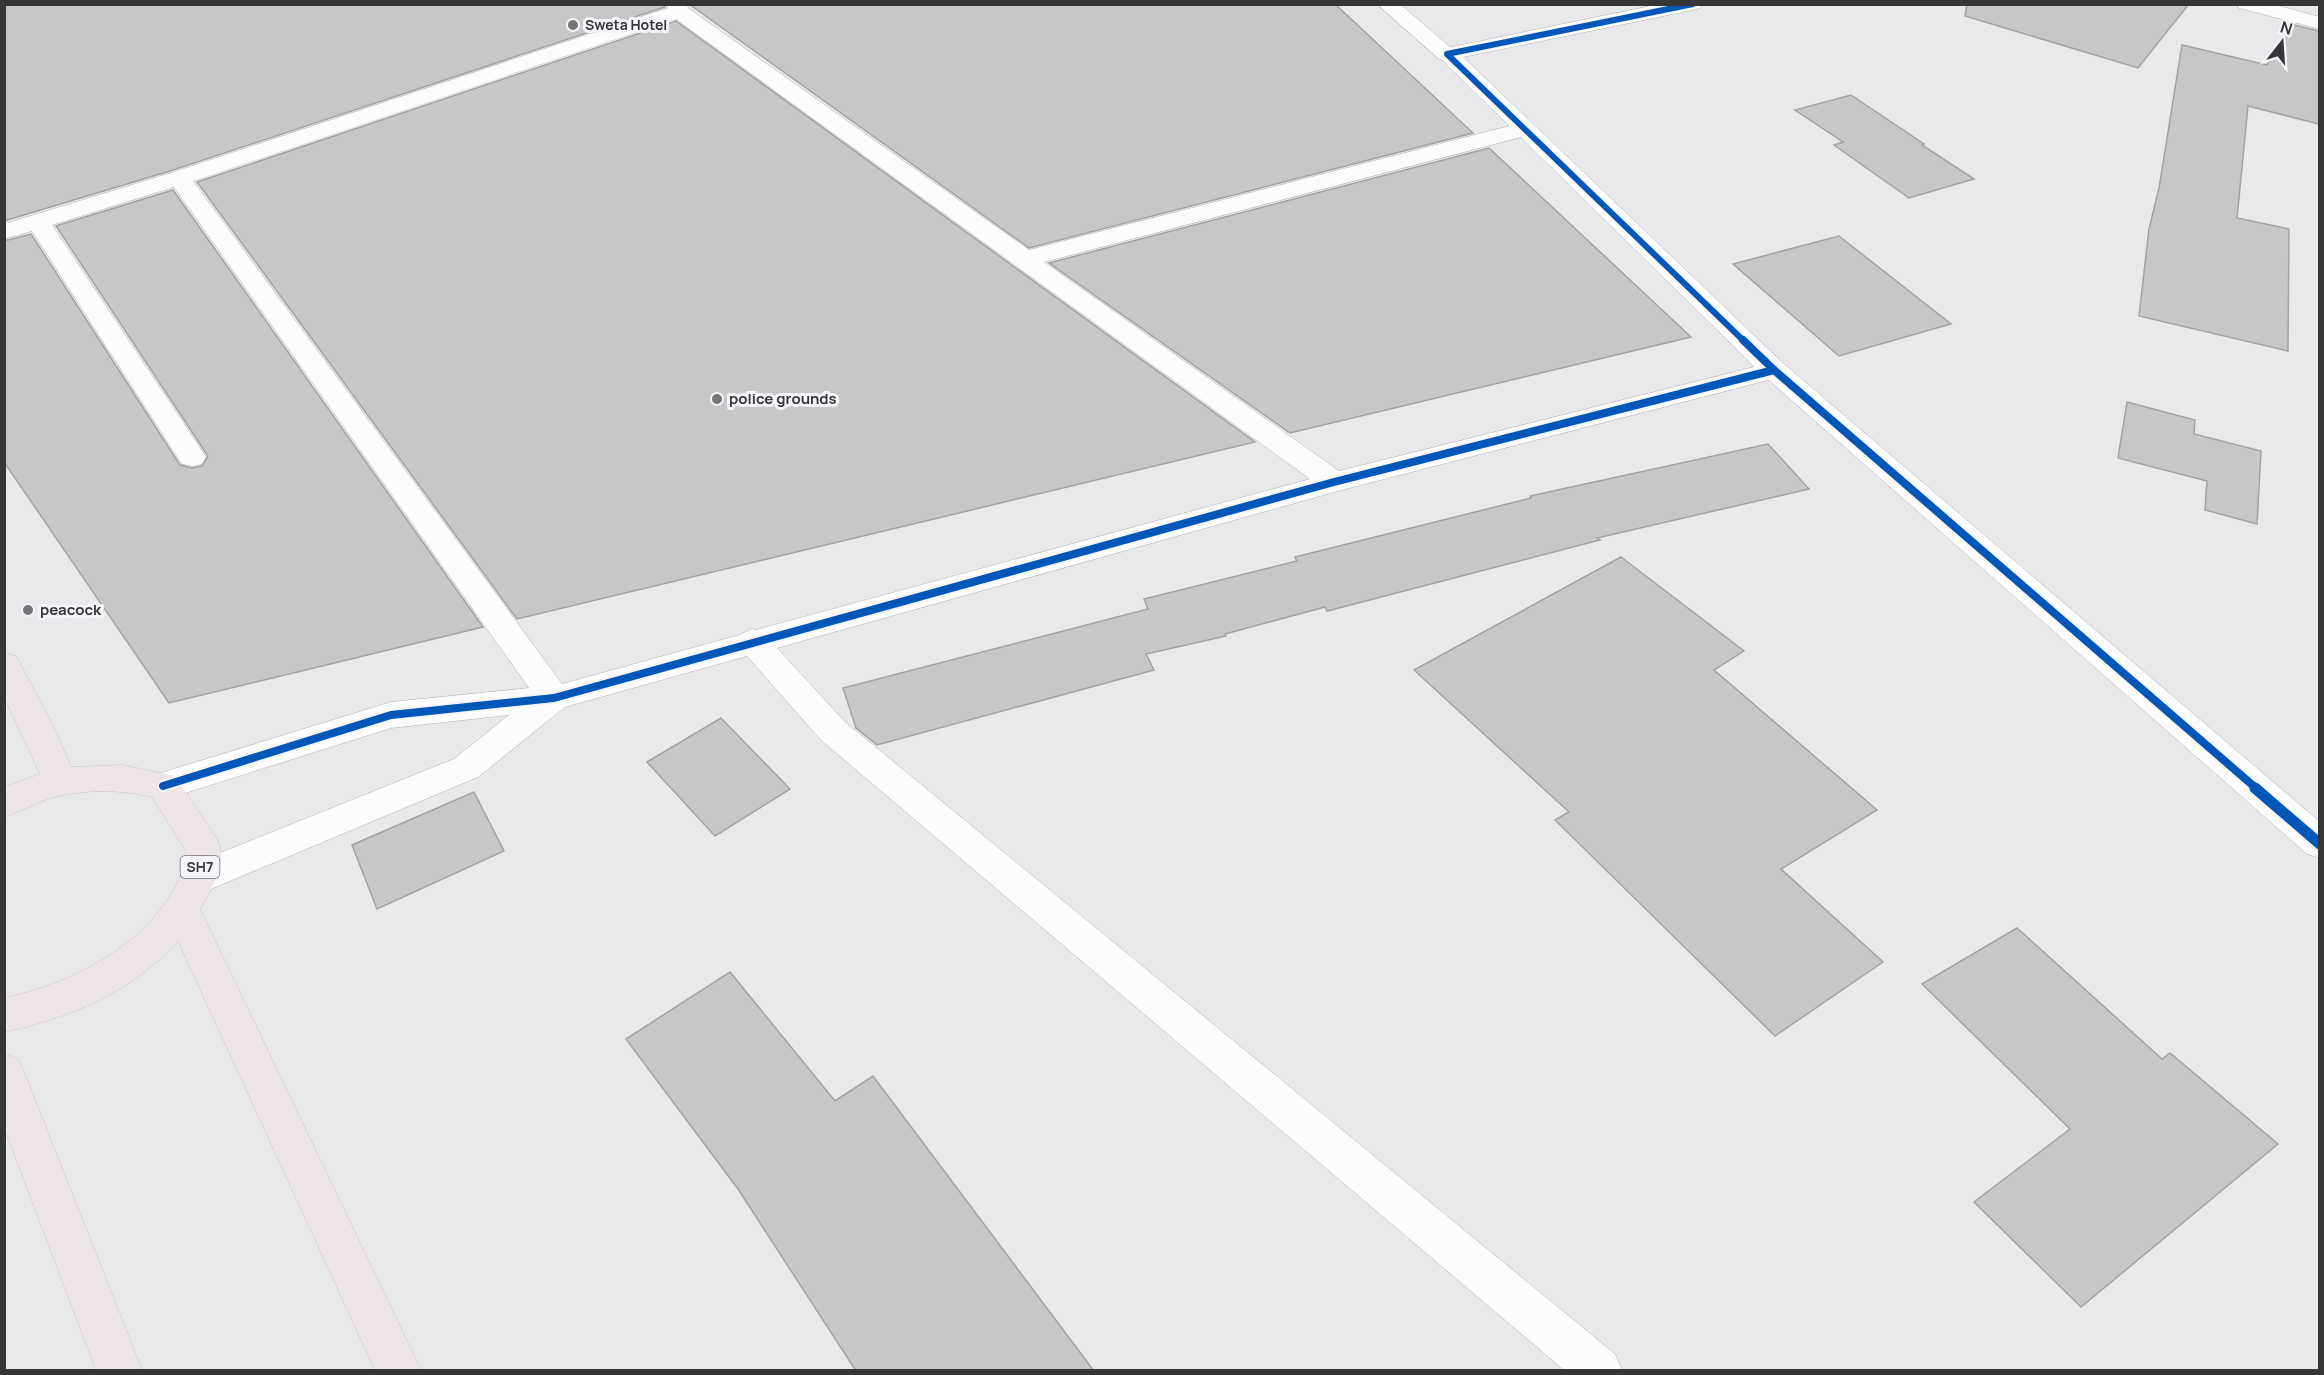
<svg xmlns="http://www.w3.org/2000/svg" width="2324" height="1375" font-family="Manrope,sans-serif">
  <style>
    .building { fill: #c8c7c8; stroke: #a2a2a2; stroke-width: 1.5 }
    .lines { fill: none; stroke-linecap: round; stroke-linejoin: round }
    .minor-casing { stroke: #b0b0b1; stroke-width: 1 }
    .tertiary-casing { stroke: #b0b0b1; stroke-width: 1 }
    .primary-casing { stroke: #c7c7c8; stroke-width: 1 }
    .minor { fill: #fcfcfc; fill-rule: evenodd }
    .tertiary { fill: #fcfcfc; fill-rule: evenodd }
    .primary { fill: #eee5e8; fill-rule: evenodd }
    .cycleway-far2-casing { stroke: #f5f5f9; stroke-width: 9 }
    .cycleway-far1-casing { stroke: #f5f5f9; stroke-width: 12 }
    .cycleway-casing { stroke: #f5f5f9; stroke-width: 15 }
    .cycleway-far2 { stroke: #0057b8; stroke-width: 6 }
    .cycleway-far1 { stroke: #0057b8; stroke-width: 8 }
    .cycleway { stroke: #0057b8; stroke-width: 11 }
    .poi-dot { fill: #757577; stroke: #f5f5f9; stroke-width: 2 }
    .labels { text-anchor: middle; stroke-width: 6; stroke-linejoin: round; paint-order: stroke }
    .far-poi-label { font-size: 14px; font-weight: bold; fill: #363638; stroke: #f5f5f9; text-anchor: start }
    .shield { fill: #f5f5f9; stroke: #6f6f72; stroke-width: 1.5 }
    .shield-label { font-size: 14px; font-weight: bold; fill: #363638 }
    .poi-label { font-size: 15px; font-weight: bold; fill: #363638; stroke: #f5f5f9; text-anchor: start }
  </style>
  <rect width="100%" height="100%" fill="#e9e9eb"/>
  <path class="building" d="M4 4H665V7L170 171 4 221Z
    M689 4H1335L1473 133 1029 248Z
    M1967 4H2189L2138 68 1965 16Z
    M676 21 1255 442 517 619 197 182Z
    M2294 25 2319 31V124L2248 106 2237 218 2289 229 2288 351 2139 316 2149 229 2159 188 2182 45 2267 65Z
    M1851 95 1924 144 1922 145 1974 179 1909 198 1834 145 1843 142 1795 110Z
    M1489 148 1691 337 1290 433 1049 263Z
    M173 190 483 627 169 703 4 462V241L31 234 180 465 192 468 202 466 208 456 56 226Z
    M1839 236 1951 324 1839 356 1733 264Z
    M2127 402 2195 420 2194 434 2261 451 2257 524 2205 510 2207 481 2118 458Z
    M1768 444 1809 489 1597 538 1600 540 1327 611 1325 607 1225 634 1226 636 1146 654 1154 670 877 745 856 728 843 688 1148 609 1144 599 1297 561 1295 557 1531 498 1530 496Z
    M1621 557 1744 651 1714 670 1877 810 1781 869 1883 962 1775 1036 1555 820 1569 812 1414 670Z
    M721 718 790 789 715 836 647 762Z
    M474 792 504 851 377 909 352 845Z
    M2017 928 2162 1059 2170 1053 2278 1144 2081 1307 1974 1202 2070 1129 1922 984Z
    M730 972 835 1101 873 1076 1094 1371H856L738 1189 626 1039Z"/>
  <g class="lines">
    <defs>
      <path id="minor" d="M667 4H687L688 8 1029 250 1517 124 1525 122 1533 124 1536 129 1533 134 1044 262 1339 471 1774 362 1784 364 1788 370 1784 376 1338 491 777 648 845 722 1615 1354 1622 1370H1564L821 740 747 656 565 707 478 777 211 889 198 893 185 889 180 878 185 867 454 759 509 715 391 728 163 800 151 796 146 786 151 776 391 702 529 688 174 187 52 225 206 457 202 464 192 466 182 464 32 231 4 239V224L171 173 668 8ZM676 19 1310 479 756 630 752 629 739 635 562 684 193 181Z
        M1377 4H1400L1458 54 1455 59 1447 60 1439 59Z
        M2236 4H2272L2320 17V29L2239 8Z"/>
      <path id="tertiary" d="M1660 4H1703L1700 8 1693 10 1463 57 1784 364 2320 822V858L2307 854 1764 376 1436 54 1439 49 1447 48Z"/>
      <path id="primary" d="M4 652 16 656 53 725 71 767 122 765 175 776 217 839C229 862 212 888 200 909L421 1370H375L178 941C132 992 70 1018 4 1032V998C71 984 151 944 180 877 184 869 184 859 186 851L152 797C118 789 82 789 48 799 33 804 20 812 4 817V787L40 774 4 697Z
        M4 1054 18 1059 24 1072 142 1370H96L4 1127Z"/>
    </defs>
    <use href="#minor" class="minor-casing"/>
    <use href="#tertiary" class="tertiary-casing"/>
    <use href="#primary" class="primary-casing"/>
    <use href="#minor" class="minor"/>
    <use href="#tertiary" class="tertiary"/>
    <use href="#primary" class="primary"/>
    <defs>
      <path id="cycleway-far2" d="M1693 4 1447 54 1745 342"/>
      <path id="cycleway-far1" d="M1743 340 1774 370 2257 789
        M163 786 391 715 554 698 1334 482 1774 370"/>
      <path id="cycleway" d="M2255 788 2320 844"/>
    </defs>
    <use href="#cycleway-far2" class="cycleway-far2-casing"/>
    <use href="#cycleway-far1" class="cycleway-far1-casing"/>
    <use href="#cycleway" class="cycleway-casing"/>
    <use href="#cycleway-far2" class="cycleway-far2"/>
    <use href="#cycleway-far1" class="cycleway-far1"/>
    <use href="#cycleway" class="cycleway"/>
  </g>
  <g class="poi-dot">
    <circle cx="573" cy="25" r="6"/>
    <circle cx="717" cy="399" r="6"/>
    <circle cx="28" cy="610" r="6"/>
  </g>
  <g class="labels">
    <g class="far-poi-label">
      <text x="585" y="30">Sweta Hotel</text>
    </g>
    <rect class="shield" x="180.5" y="856" width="39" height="22" rx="4.5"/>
    <g class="shield-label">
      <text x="200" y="872">SH7</text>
    </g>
    <g class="poi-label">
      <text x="729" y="404">police grounds</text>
      <text x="40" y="615">peacock</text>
    </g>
  </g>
  <rect width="2324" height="1375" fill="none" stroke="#363638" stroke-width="12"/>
  <g transform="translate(2282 42) rotate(17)" stroke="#f5f5f9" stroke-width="4.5" paint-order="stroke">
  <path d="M0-4.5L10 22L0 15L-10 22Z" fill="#363638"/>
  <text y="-9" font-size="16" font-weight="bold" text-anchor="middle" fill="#363638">N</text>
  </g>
</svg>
